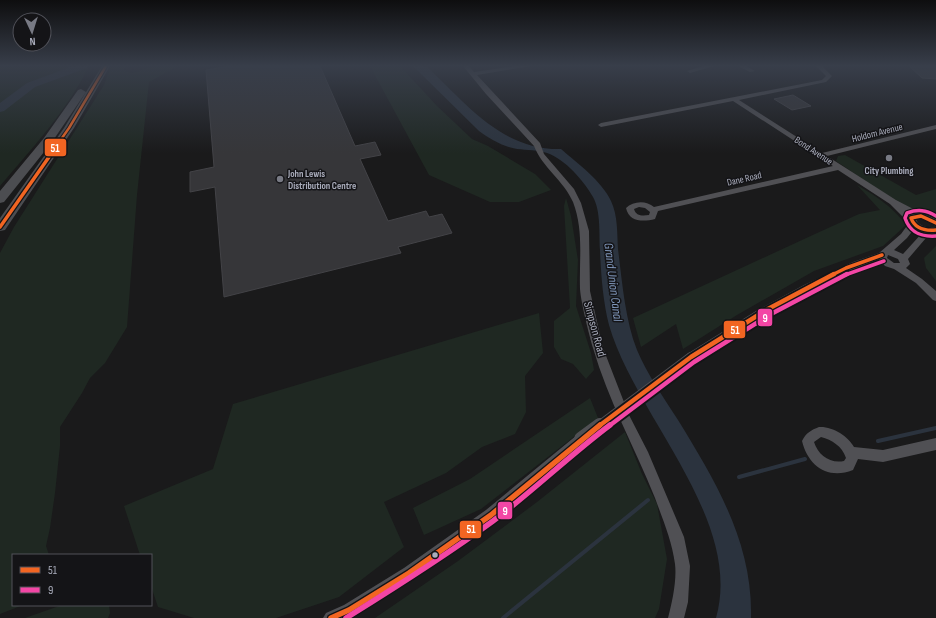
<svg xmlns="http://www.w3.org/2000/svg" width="936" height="618" font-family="'Sofia Sans Condensed',sans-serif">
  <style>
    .green { fill: #1f2822 }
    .water { fill: #2b333e }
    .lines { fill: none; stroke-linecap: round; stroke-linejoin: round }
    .stream { stroke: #2b333e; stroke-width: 4 }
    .river { fill: #2b333e; fill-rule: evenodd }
    .building { fill: #363639; stroke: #434347 }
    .minor { fill: #505054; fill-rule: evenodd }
    .highway { fill: #4c4d51; fill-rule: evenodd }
    .minor-bridge-far1 { stroke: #505054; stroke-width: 10 }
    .minor-bridge { stroke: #505054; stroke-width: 14 }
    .bus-1-far3-casing { stroke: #141417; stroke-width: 4.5 }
    .bus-1-far2-casing { stroke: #141417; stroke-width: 6 }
    .bus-1-far1-casing { stroke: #141417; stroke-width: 8 }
    .bus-1-casing { stroke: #141417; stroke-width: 8 }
    .bus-2-far2-casing { stroke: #141417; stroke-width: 6 }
    .bus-2-far1-casing { stroke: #141417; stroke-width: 8 }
    .bus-2-casing { stroke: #141417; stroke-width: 8 }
    .bus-1-far3 { stroke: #f26522; stroke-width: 2.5 }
    .bus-1-far2 { stroke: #f26522; stroke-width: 3.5 }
    .bus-1-far1 { stroke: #f26522; stroke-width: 4.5 }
    .bus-1 { stroke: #f26522; stroke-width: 5.5 }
    .bus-2-far2 { stroke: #f346a5; stroke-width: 3.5 }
    .bus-2-far1 { stroke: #f346a5; stroke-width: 4.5 }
    .bus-2 { stroke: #f346a5; stroke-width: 5.5 }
    .poi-dot { fill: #787a84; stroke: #141417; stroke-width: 1.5 }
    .bus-dot { fill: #aaadbc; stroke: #141417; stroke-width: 1.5 }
    .labels { text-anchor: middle; stroke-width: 3; stroke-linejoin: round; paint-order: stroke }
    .far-street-label { font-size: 10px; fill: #aaadbc; stroke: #141417 }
    .far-poi-label { font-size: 10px; font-weight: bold; fill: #aaadbc; stroke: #141417 }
    .street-label { font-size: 12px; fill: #aaadbc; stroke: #141417 }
    .water-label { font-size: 13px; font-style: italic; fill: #7f96ba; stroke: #141417 }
    .line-badge { stroke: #141417; stroke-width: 1.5 }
    .badge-label { font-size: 11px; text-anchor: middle; font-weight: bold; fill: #fff }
  </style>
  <rect width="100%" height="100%" fill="#1a1a1b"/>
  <path class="green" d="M0 66H89C67 111 32 148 0 186Z
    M111 66H126L123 70 132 73 156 66H178L149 82 137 195 127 327 105 363 90 378 82 393 60 427V446L55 493 50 528 46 546 49 555H13V605H23L0 614V253L14 227 104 85Z
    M370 66H400L437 106 472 139 488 146 535 174 551 190 519 202H490L429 175Z
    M845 155 916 195 936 189V217C910 213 860 177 836 161L838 156Z
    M857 185C876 196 893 207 906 225L883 246 814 271 737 315 683 349 676 324 641 347 633 318 815 234 859 214 880 210Z
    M566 198 571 216 578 260 576 306 591 353 594 370 586 379 573 364 561 359 554 347V321L570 308 564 206Z
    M936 246V281L926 268 924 258Z
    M539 313 543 353 525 376 526 412 515 434 482 447 446 473 384 502 404 547 339 597 276 618H194L158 607 151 586V555H140L124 506 213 469 233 404Z
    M590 398 598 418 481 509 424 535 413 508 470 479Z
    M625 432 642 474 657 504 667 559 659 609 655 618H375L458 561 537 502Z
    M62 605H109L110 613 108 618H25Z"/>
  <path class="water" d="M413 66H426C467 104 501 150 561 149 578 164 601 180 611 201 618 216 617 233 618 249 622 280 625 320 637 350 647 374 664 398 678 420 716 482 753 543 751 618H716C744 519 635 416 609 325 603 301 601 275 600 250 599 234 601 211 593 197 584 181 565 159 547 153 538 150 527 150 517 149 504 147 490 139 479 131Z"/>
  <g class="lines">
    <path class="stream" d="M878 441 936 428
      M739 477 805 459
      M503 618 648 500"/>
    <path class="river" d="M73 66H88L87 68 35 87 4 111 0 112V103L27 83Z"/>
  </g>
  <path class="building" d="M230 66H320L355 146 375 142 381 155 360 159 388 221 426 211 429 217 442 214 452 233 398 247 401 253 224 297 215 187 190 192V172L214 167 206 70Z
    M909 66H936V79L922 78Z
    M793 95 811 106 792 110 774 99Z"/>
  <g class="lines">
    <path class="minor" d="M463 66H469L474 72 515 66H531L477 75 540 143 544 154 574 189 581 203 589 231 590 291 603 348 629 415 648 452 684 537 690 566 688 602 684 618H668C672 603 677 580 675 564 672 541 663 520 655 498 635 448 608 400 593 348 589 334 581 303 580 289 579 259 584 231 573 202 564 181 542 167 534 146L486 94Z
      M703 66H714L690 73 687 71Z
      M738 66H746L755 71 750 72Z
      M816 66H822L832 76 826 82 739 100 822 153 936 125V129L827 156 896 200 921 213 936 219V226L922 219H916C919 227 928 228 936 227V233L926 238 908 259 910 264 906 268 922 279 936 291V301L933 300 916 283 894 269 885 266 879 259C813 284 754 322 695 360L691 361 687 360 686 357 687 354 756 311 804 285 853 262 879 253 901 234 909 223 890 204 838 170 658 211 655 219C643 222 629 222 626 208 633 201 646 200 654 207L833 166 733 101 601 127 598 125 601 123 822 80 826 76ZM639 207 645 208 650 212 649 215C642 216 636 216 634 209ZM914 229 923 232 903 254 894 250 907 238ZM888 255 898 259 900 263H894L887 258Z
      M819 427C832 426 848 436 854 447L883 450 936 438V450L883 462 858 459 853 470C828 480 808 466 802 441 806 433 811 430 819 427ZM821 437C832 440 842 446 846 458L844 461C830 464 818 455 814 442Z
      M581 433 585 435 587 439 585 443 496 520 414 578 354 615 349 618H323L326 613 344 605 404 568 486 510 577 435Z"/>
    <path class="highway" d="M102 66H110L74 128 5 230 0 231V218L64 128Z
      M81 89 86 92 52 142 4 202 0 203V191L44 138 78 90Z"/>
    <path class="minor-bridge-far1" d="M599 426 691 357"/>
    <path class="minor-bridge" d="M581 439 600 425"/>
    <defs>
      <path id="bus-1-far3" d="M48 158 69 128 106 66"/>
      <path id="bus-1-far2" d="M936 223 921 216 911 218C915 229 925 231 936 230
        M0 227 49 157
        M832 275 846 268 882 255"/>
      <path id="bus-1-far1" d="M599 426 691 357 768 309 834 274"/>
      <path id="bus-1" d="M331 618 349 610 409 573 491 515 600 425"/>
      <path id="bus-2-far2" d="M936 216C926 210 918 209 907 213L905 218C910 233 921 237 936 236
        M845 275 884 261"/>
      <path id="bus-2-far1" d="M609 426 694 362 771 314 847 274"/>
      <path id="bus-2" d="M346 618C396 587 445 556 493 521 533 491 570 455 610 425"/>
    </defs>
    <use href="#bus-1-far3" class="bus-1-far3-casing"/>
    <use href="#bus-1-far2" class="bus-1-far2-casing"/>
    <use href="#bus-1-far1" class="bus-1-far1-casing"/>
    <use href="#bus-1" class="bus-1-casing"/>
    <use href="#bus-2-far2" class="bus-2-far2-casing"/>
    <use href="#bus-2-far1" class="bus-2-far1-casing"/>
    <use href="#bus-2" class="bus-2-casing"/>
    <use href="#bus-1-far3" class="bus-1-far3"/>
    <use href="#bus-1-far2" class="bus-1-far2"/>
    <use href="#bus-1-far1" class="bus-1-far1"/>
    <use href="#bus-1" class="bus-1"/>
    <use href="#bus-2-far2" class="bus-2-far2"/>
    <use href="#bus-2-far1" class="bus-2-far1"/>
    <use href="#bus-2" class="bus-2"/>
  </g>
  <linearGradient id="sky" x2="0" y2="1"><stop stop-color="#0e0e0f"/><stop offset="0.43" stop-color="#383e4a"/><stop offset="1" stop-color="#383e4a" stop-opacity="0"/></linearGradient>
  <rect width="936" height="153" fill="url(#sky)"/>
  <g class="poi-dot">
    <circle cx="889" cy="158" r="4"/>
    <circle cx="280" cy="179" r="4"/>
  </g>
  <circle class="bus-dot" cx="435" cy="555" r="3.5"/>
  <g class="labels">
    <g class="far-street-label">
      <text transform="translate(877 132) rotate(-14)" y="4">Holdom Avenue</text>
      <text transform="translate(814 150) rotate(33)" y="4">Bond Avenue</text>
      <text transform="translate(744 178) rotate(-13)" y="4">Dane Road</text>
    </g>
    <g class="far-poi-label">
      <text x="889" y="174">City Plumbing</text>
      <text x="288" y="177" text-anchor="start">John Lewis<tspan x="288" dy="12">Distribution Centre</tspan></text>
    </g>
    <g class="street-label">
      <text transform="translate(595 329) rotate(75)" y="4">Simpson Road</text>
    </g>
    <g class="water-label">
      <text transform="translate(614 282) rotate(83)" y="5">Grand Union Canal</text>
    </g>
  </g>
  <g class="line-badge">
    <rect x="44" y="138" width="23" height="19" rx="4" fill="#f26522"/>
    <rect x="757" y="308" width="16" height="19" rx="4" fill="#f346a5"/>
    <rect x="723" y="320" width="23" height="19" rx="4" fill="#f26522"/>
    <rect x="497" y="501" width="16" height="19" rx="4" fill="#f346a5"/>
    <rect x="459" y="520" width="23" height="19" rx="4" fill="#f26522"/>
  </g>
  <g class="badge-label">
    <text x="55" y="152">51</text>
    <text x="765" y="322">9</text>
    <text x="735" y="334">51</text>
    <text x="505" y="515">9</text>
    <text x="471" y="533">51</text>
  </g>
  <rect x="12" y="554" width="140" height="52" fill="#141417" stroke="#505159"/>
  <rect x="20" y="567" width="20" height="6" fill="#f26522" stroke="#505159"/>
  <text x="48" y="574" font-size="12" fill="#aaadbc">51</text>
  <rect x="20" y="587" width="20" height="6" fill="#f346a5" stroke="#505159"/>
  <text x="48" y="594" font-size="12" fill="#aaadbc">9</text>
  <g transform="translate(32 32) rotate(176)"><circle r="19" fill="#141417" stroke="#505159"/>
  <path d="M0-3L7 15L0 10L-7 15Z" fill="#787a84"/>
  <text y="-6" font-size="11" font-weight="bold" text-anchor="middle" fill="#aaadbc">N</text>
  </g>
</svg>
